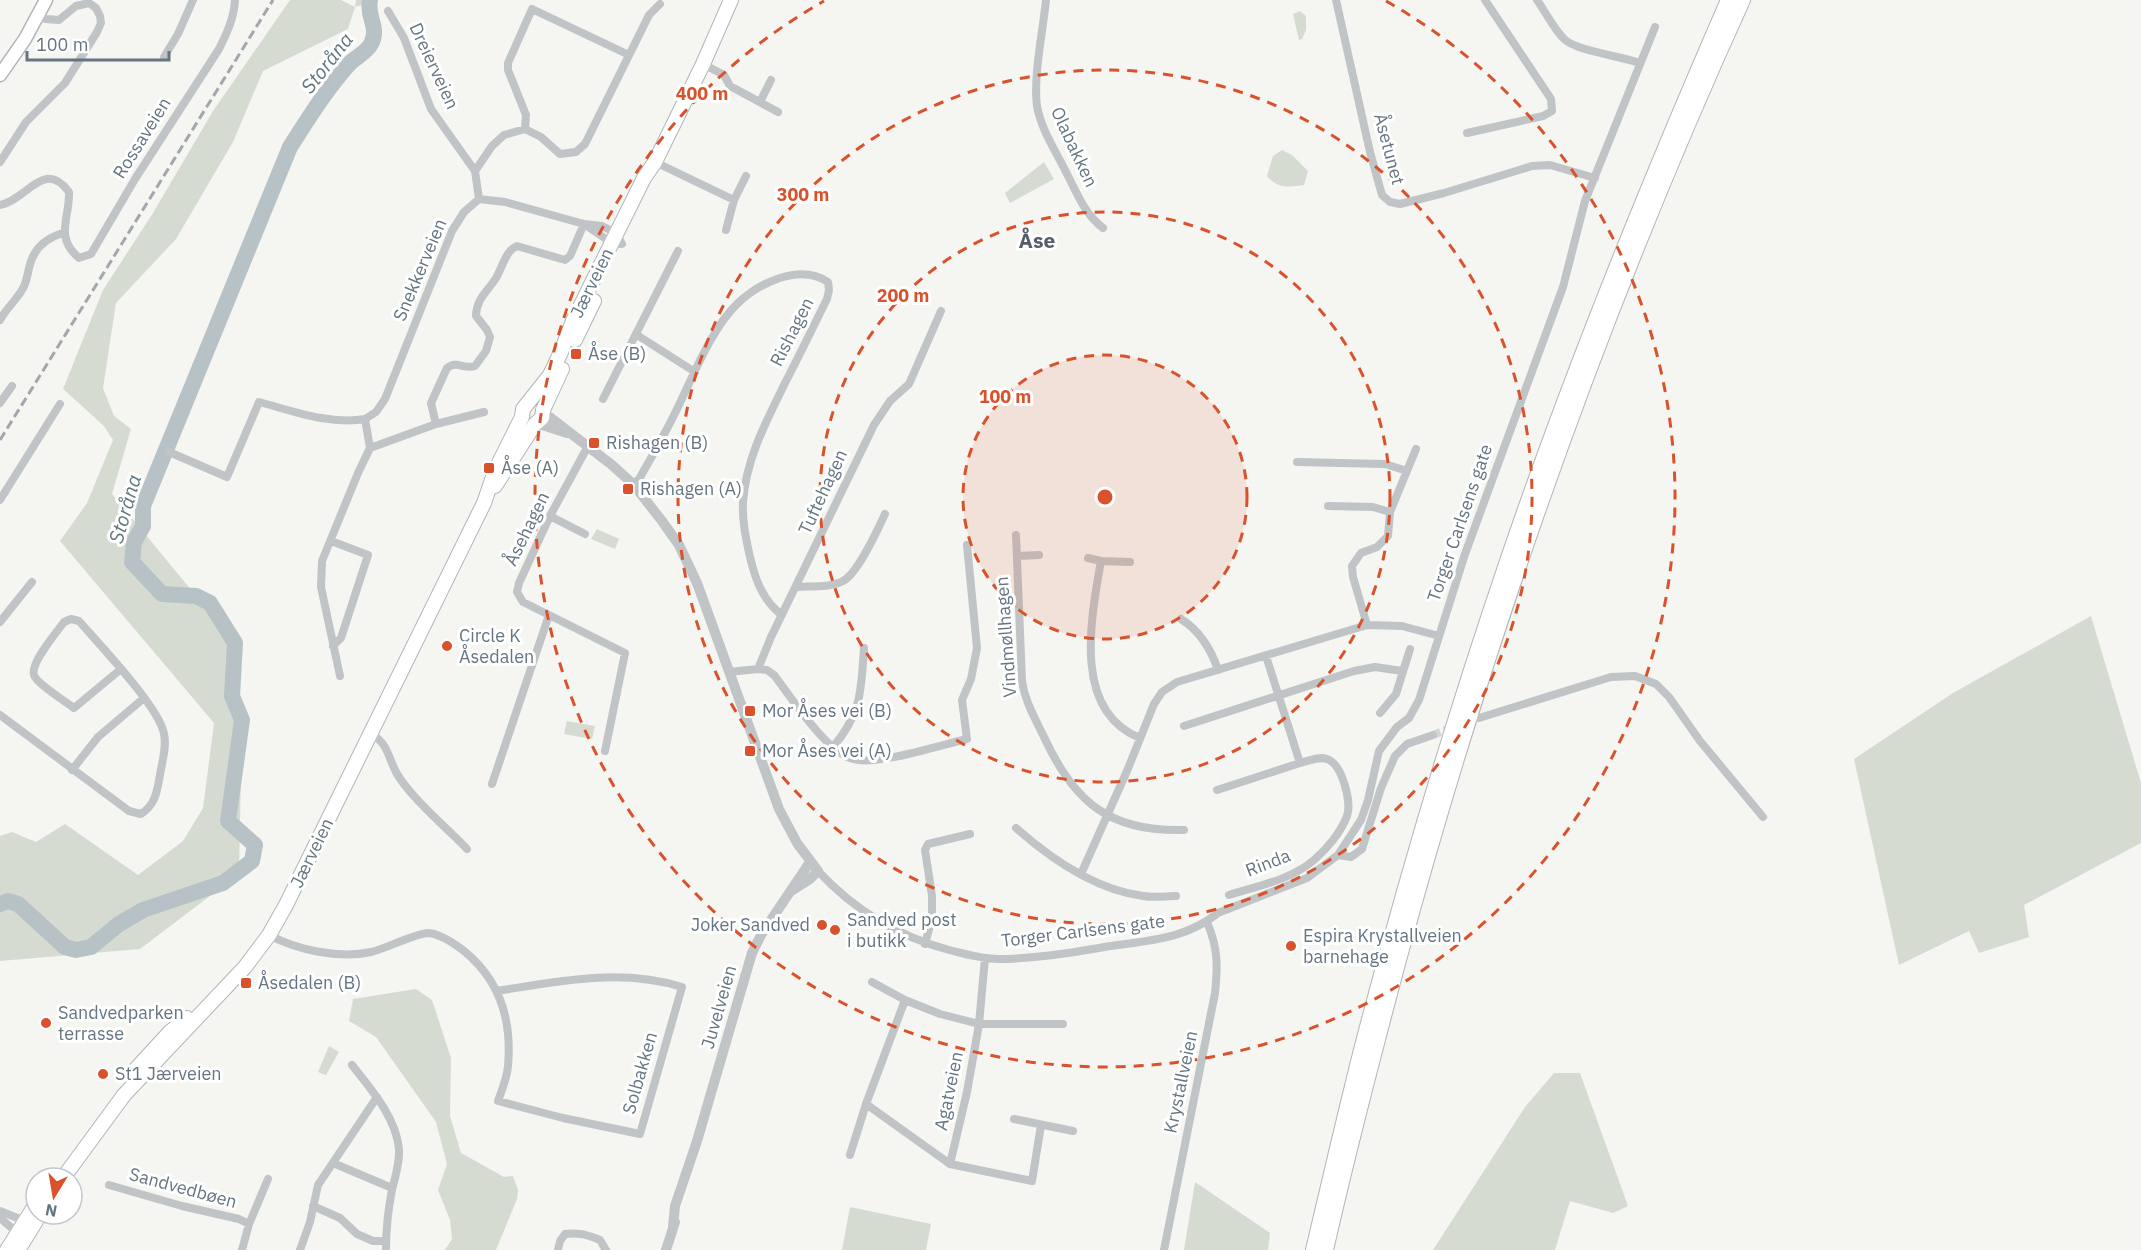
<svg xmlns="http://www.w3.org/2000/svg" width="2141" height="1250" font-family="'IBM Plex Sans',sans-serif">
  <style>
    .green { fill: #d6dbd2 }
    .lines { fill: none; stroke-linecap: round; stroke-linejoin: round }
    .river { stroke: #b7c2c6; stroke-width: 16 }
    .minor-tunnel { stroke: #d1d5d5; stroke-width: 8; stroke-dasharray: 8 4; stroke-linecap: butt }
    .secondary-casing { stroke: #b0b6ba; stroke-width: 15 }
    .primary-casing { stroke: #b1b6b9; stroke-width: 16 }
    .trunk-casing { stroke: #b1b5b8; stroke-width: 16 }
    .minor { stroke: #c0c4c7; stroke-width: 8 }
    .tertiary { stroke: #c0c4c7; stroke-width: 10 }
    .secondary { stroke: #fff; stroke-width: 12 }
    .primary { stroke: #fff; stroke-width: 14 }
    .trunk { stroke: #fff; stroke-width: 14 }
    .rail { stroke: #a1a7ac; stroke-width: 3; stroke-dasharray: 9 4.5; stroke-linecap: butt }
    .ring { fill: none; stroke: #da522c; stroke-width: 3; stroke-dasharray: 10 8 }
    .poi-dot { fill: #da522c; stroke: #fff; stroke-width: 2 }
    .labels { text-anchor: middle; stroke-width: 6; stroke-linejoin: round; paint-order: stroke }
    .street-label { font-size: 18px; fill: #657581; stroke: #fff }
    .poi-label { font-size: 18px; fill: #657581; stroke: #fff; text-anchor: start }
    .water-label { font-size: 20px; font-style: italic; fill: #61777e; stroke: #fff }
    .quarter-label { font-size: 21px; font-weight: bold; fill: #535e66; stroke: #fff }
    .centre { fill: #da522c; stroke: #fff; stroke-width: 3 }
    .ring-label { font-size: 18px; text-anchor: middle; font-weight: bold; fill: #da522c; stroke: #fff; stroke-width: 6; stroke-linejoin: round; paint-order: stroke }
  </style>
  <rect width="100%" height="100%" fill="#f5f5f1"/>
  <path class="green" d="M290 0H341L355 7 356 0H375L374 2 355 7 348 29 263 71 233 142 176 239 116 303 103 388 114 416 131 429 112 494 235 643 233 675 242 720 239 874 140 949 0 961V836L12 832 36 842 65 824 138 875 183 841 203 808 214 723 60 541 87 503 113 440 104 426 63 389 103 290 153 213 213 111Z
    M1300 11 1306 16V30L1302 39 1299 40 1293 14Z
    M1282 150 1292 155 1308 171 1304 185C1289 187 1278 189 1267 176L1273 156Z
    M1044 162 1054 179 1010 203 1005 193Z
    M597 529 619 539 615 549 591 539Z
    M2091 616 2141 783V843L2024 905 2029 937 1979 953 1969 931 1899 965 1854 759 1953 693Z
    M567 721 595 726 592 739 564 734Z
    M416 989 432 1000 451 1058 450 1116 461 1153 504 1177 513 1176 518 1190 517 1199 496 1250H445L452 1239 450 1220 438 1190 447 1164 436 1122 376 1037 349 1021 353 999Z
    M329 1046 339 1052 326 1075 318 1072Z
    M1554 1073H1580L1628 1206 1613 1213 1570 1201 1555 1250H1433L1525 1107Z
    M1195 1182 1270 1233 1268 1250H1184Z
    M850 1207 931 1224 926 1250H842Z"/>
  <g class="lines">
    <path class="river" d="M0 904 8 901 18 904 65 947 76 950 91 947 119 924 143 910 223 883 252 861 255 845 228 821 242 720 232 696 235 643 210 603 196 596 162 594 132 562 134 542 143 526V506L290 147C308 119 327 88 350 63 356 57 367 52 371 44 380 26 366 18 370 0"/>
    <path class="minor-tunnel" d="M1433 735 1453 727"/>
    <defs>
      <path id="secondary" d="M0 75 25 39 46 0"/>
      <path id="primary" d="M575 340 594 301
        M495 486 535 424 542 418 543 410 562 369
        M135 1070 170 1032 187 1018
        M63 1178 124 1095 245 967 269 935 286 905 484 503 495 471 522 417 523 409 550 375 561 352 573 321 644 178 655 162 703 64 731 0
        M7 1250 36 1204
        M18 1250 36 1221"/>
      <path id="trunk" d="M1313 1250C1329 1183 1344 1117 1361 1050 1403 888 1451 726 1505 567 1570 375 1647 186 1728 0
        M1326 1250C1348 1153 1373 1057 1399 960 1488 632 1602 310 1743 0"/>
    </defs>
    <use href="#secondary" class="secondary-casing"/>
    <use href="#primary" class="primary-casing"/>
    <use href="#trunk" class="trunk-casing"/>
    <path class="minor" d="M1046 0C1043 30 1033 78 1037 106 1041 130 1057 153 1067 174 1078 195 1084 213 1103 228
      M1336 0 1370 152 1382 195 1390 202 1400 204 1444 193 1532 166 1550 165 1595 178
      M1537 0C1545 11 1557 35 1568 42 1584 52 1620 56 1640 63
      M388 11 404 38 431 109 475 171 479 199
      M164 57 178 34 193 0
      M703 64 724 75 730 86 778 112
      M760 102 771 80
      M525 129 526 115 508 70V63L532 9 629 55
      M1467 133 1543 116 1552 111 1551 99 1485 0
      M0 162 26 122 65 83 97 32 101 23 100 16 96 8 89 3 76 6 59 20 45 19 38 15
      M655 162 734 200
      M475 171 492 146 504 135 525 129 541 137 560 154 576 152 585 144 649 15 660 4
      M0 205C27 200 44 158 69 192 70 218 54 237 79 258L91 254 135 179 219 49C227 33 234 18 235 0
      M726 230 734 200 746 176
      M0 320C6 309 16 300 22 290 27 282 27 276 29 268 33 249 46 238 63 233
      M637 335 695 372
      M603 399 678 251
      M0 403 12 386
      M436 424 431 403 447 368C457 360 464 370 475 366L486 351 490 337 487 330 476 316C476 299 488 291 496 278 502 268 506 250 517 246L565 260 570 256 584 224
      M370 448 436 424 484 412
      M169 452 227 477 259 402C293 411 329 425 365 419
      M1297 462 1385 464 1407 471
      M633 484 639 479C653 455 666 432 678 407 693 376 712 328 737 304 759 283 799 263 828 282L829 290 827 299C813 327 800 354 786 381 767 420 746 458 743 502 742 521 746 539 750 557 755 579 763 601 782 615
      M0 500 60 404
      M1328 506 1373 507 1390 512
      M550 516 585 534
      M1016 535 1022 681C1025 702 1035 718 1044 737 1074 802 1109 832 1184 830
      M331 541 368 555 341 638 333 646
      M1017 556 1039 555
      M1088 558 1101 561
      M1130 562 1101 561C1091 618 1072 711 1140 738
      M797 587C810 586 830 588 843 581 858 573 877 531 885 514
      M549 615 625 653 605 751
      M1181 619C1200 631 1211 649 1218 670
      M0 622 32 582
      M1367 625 1353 577 1352 566 1361 553 1377 547 1388 536 1390 512 1416 449
      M758 669 767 670 774 675C791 697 826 752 853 759 877 766 940 745 967 739L962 700 971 679 977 648 967 545
      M729 672 758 669 771 637 874 425 890 401 909 384 941 311
      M340 676 321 587 322 561 358 473 370 448 365 419 376 412 385 399 452 231 464 212 479 199 505 202 584 224 602 226 616 233 622 244 612 243 584 224
      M1380 713 1396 694 1410 649
      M0 715 129 811 141 814C156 804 157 791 160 775 162 762 167 746 164 734 160 708 98 643 79 621L71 619 64 622C57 632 30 663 34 675 36 683 66 702 74 708L121 669
      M1479 718 1611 677 1635 676 1656 684 1669 697 1700 741 1763 817
      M1184 726 1354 671 1375 667 1402 671
      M371 734C388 743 388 757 396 772 408 795 448 829 467 849
      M833 747C862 713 861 690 864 648
      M72 770 98 737 144 698
      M492 784 549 615 523 602 517 592 519 583 550 516 588 446
      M1217 790 1300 763
      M1016 828C1051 859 1096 890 1143 896 1154 898 1166 896 1176 896
      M1338 855 1351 857 1362 849 1381 788 1395 756 1407 744 1433 735
      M818 871C854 910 897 936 949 950 965 954 981 959 998 959 1036 959 1074 952 1111 946 1152 940 1185 939 1218 913L1307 878 1338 855 1361 820 1368 800 1379 751 1397 727 1409 718 1419 700 1465 554 1563 287 1585 201 1655 27
      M1081 874 1127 771 1154 704 1162 692 1177 682 1367 625 1402 626 1439 636
      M1229 895C1257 886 1291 880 1314 860 1327 849 1341 832 1347 816 1352 802 1342 764 1327 759 1318 756 1309 761 1300 763L1266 656
      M269 935C297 950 339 959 371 952 385 949 416 933 428 933 441 934 455 944 464 951 501 981 512 1021 508 1066 507 1078 502 1090 498 1101L563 1118 640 1134 682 987C621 968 559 981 497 991
      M925 944 932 918V896L925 850 928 844 970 834
      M872 982 905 1000
      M352 1065C370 1088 396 1117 399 1149 400 1163 395 1177 392 1190 388 1210 386 1230 386 1250
      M1014 1119 1073 1131
      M1041 1125 1032 1181 950 1164 866 1104 905 1000 940 1014 979 1024H1063
      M850 1155 866 1104
      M333 1163 392 1188
      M950 1164 967 1092 979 1024 985 958
      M109 1185 182 1206 239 1219 249 1224
      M313 1206 340 1218 357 1234 373 1241H386
      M0 1211 25 1221V1224
      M0 1218 19 1234
      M242 1250 249 1224 268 1179
      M300 1250 310 1222 318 1185 377 1097
      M558 1250 560 1241 565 1234C578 1232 588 1235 600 1240L606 1250
      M1164 1250 1215 993C1218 965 1218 948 1207 922"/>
    <path class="tertiary" d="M543 412 612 465 633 484 662 521 679 545 697 583 779 809 797 843 818 871 810 879 791 891
      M536 423 567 433
      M673 1227 675 1206 697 1141 752 953 761 935 810 862
      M666 1250 675 1222"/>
    <use href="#secondary" class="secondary"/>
    <use href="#primary" class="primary"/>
    <use href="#trunk" class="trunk"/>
    <path class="rail" d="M0 440 273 0"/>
  </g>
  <circle cx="1105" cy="497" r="142" fill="#da522c" fill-opacity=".12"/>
  <g class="ring">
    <circle cx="1105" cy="497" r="142"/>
    <circle cx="1105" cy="497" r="285"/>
    <circle cx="1105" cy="497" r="427"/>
    <path d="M1386 1A570 570 0 1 1 824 1"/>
  </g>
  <g class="poi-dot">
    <rect x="570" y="348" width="12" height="12" rx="3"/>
    <rect x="588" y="437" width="12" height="12" rx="3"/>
    <rect x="483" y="462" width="12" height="12" rx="3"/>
    <rect x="622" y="483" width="12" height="12" rx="3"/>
    <circle cx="447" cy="646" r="6"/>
    <rect x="744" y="705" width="12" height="12" rx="3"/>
    <rect x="744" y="745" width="12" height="12" rx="3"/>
    <circle cx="822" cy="925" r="6"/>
    <circle cx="835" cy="930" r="6"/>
    <circle cx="1291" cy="946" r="6"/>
    <rect x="240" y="977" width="12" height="12" rx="3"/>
    <circle cx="46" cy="1023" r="6"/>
    <circle cx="103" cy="1074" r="6"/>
  </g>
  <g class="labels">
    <g class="street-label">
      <text transform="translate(434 66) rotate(65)" y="6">Dreierveien</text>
      <text transform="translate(142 138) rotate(-58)" y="6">Rossaveien</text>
      <text transform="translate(1074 147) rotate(65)" y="6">Olabakken</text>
      <text transform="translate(1389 149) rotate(75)" y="6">Åsetunet</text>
      <text transform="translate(420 270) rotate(-67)" y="6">Snekkerveien</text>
      <text transform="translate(592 283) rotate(-64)" y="6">Jærveien</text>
      <text transform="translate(792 332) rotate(-63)" y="6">Rishagen</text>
      <text transform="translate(823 492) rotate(-65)" y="6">Tuftehagen</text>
      <text transform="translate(1460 523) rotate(-71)" y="6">Torger Carlsens gate</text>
      <text transform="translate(527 529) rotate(-64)" y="6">Åsehagen</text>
      <text transform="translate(1006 637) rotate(-94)" y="6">Vindmøllhagen</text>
      <text transform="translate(312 853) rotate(-64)" y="6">Jærveien</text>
      <text transform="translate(1268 863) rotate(-21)" y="6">Rinda</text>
      <text transform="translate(1083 931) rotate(-7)" y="6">Torger Carlsens gate</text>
      <text transform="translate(719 1007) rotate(-74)" y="6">Juvelveien</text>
      <text transform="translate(640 1073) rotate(-74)" y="6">Solbakken</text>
      <text transform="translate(1181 1082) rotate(-78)" y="6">Krystallveien</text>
      <text transform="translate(949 1091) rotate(-78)" y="6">Agatveien</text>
      <text transform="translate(183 1188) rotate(15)" y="6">Sandvedbøen</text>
    </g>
    <g class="poi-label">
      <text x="588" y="360">Åse (B)</text>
      <text x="606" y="449">Rishagen (B)</text>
      <text x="501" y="474">Åse (A)</text>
      <text x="640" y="495">Rishagen (A)</text>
      <text x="459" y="642">Circle K<tspan x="459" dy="21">Åsedalen</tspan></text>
      <text x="762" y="717">Mor Åses vei (B)</text>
      <text x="762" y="757">Mor Åses vei (A)</text>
      <text x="847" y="926">Sandved post<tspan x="847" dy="21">i butikk</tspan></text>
      <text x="810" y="931" text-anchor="end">Joker Sandved</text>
      <text x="1303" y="942">Espira Krystallveien<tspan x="1303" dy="21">barnehage</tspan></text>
      <text x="258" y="989">Åsedalen (B)</text>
      <text x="58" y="1019">Sandvedparken<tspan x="58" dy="21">terrasse</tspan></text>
      <text x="115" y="1080">St1 Jærveien</text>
    </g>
    <g class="water-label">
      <text transform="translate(327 63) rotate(-52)" y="7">Storåna</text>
      <text transform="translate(125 509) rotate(-74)" y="7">Storåna</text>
    </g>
    <g class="quarter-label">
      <text x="1037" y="248">Åse</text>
    </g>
  </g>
  <circle cx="1105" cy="497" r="9" class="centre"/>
  <g class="ring-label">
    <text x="702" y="100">400 m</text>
    <text x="803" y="201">300 m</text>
    <text x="903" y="302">200 m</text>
    <text x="1005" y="403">100 m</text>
  </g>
  <g transform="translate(54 1196) rotate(191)"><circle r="28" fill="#ffffff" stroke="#c1c8cd" stroke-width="1.5"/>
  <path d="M0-4.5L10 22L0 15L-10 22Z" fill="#da522c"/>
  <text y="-9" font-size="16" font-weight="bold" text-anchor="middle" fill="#657581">N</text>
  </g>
  <path d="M27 51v9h142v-9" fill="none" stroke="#657581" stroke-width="3"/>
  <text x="36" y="51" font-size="18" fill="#657581" stroke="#ffffff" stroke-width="4.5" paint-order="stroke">100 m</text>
</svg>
